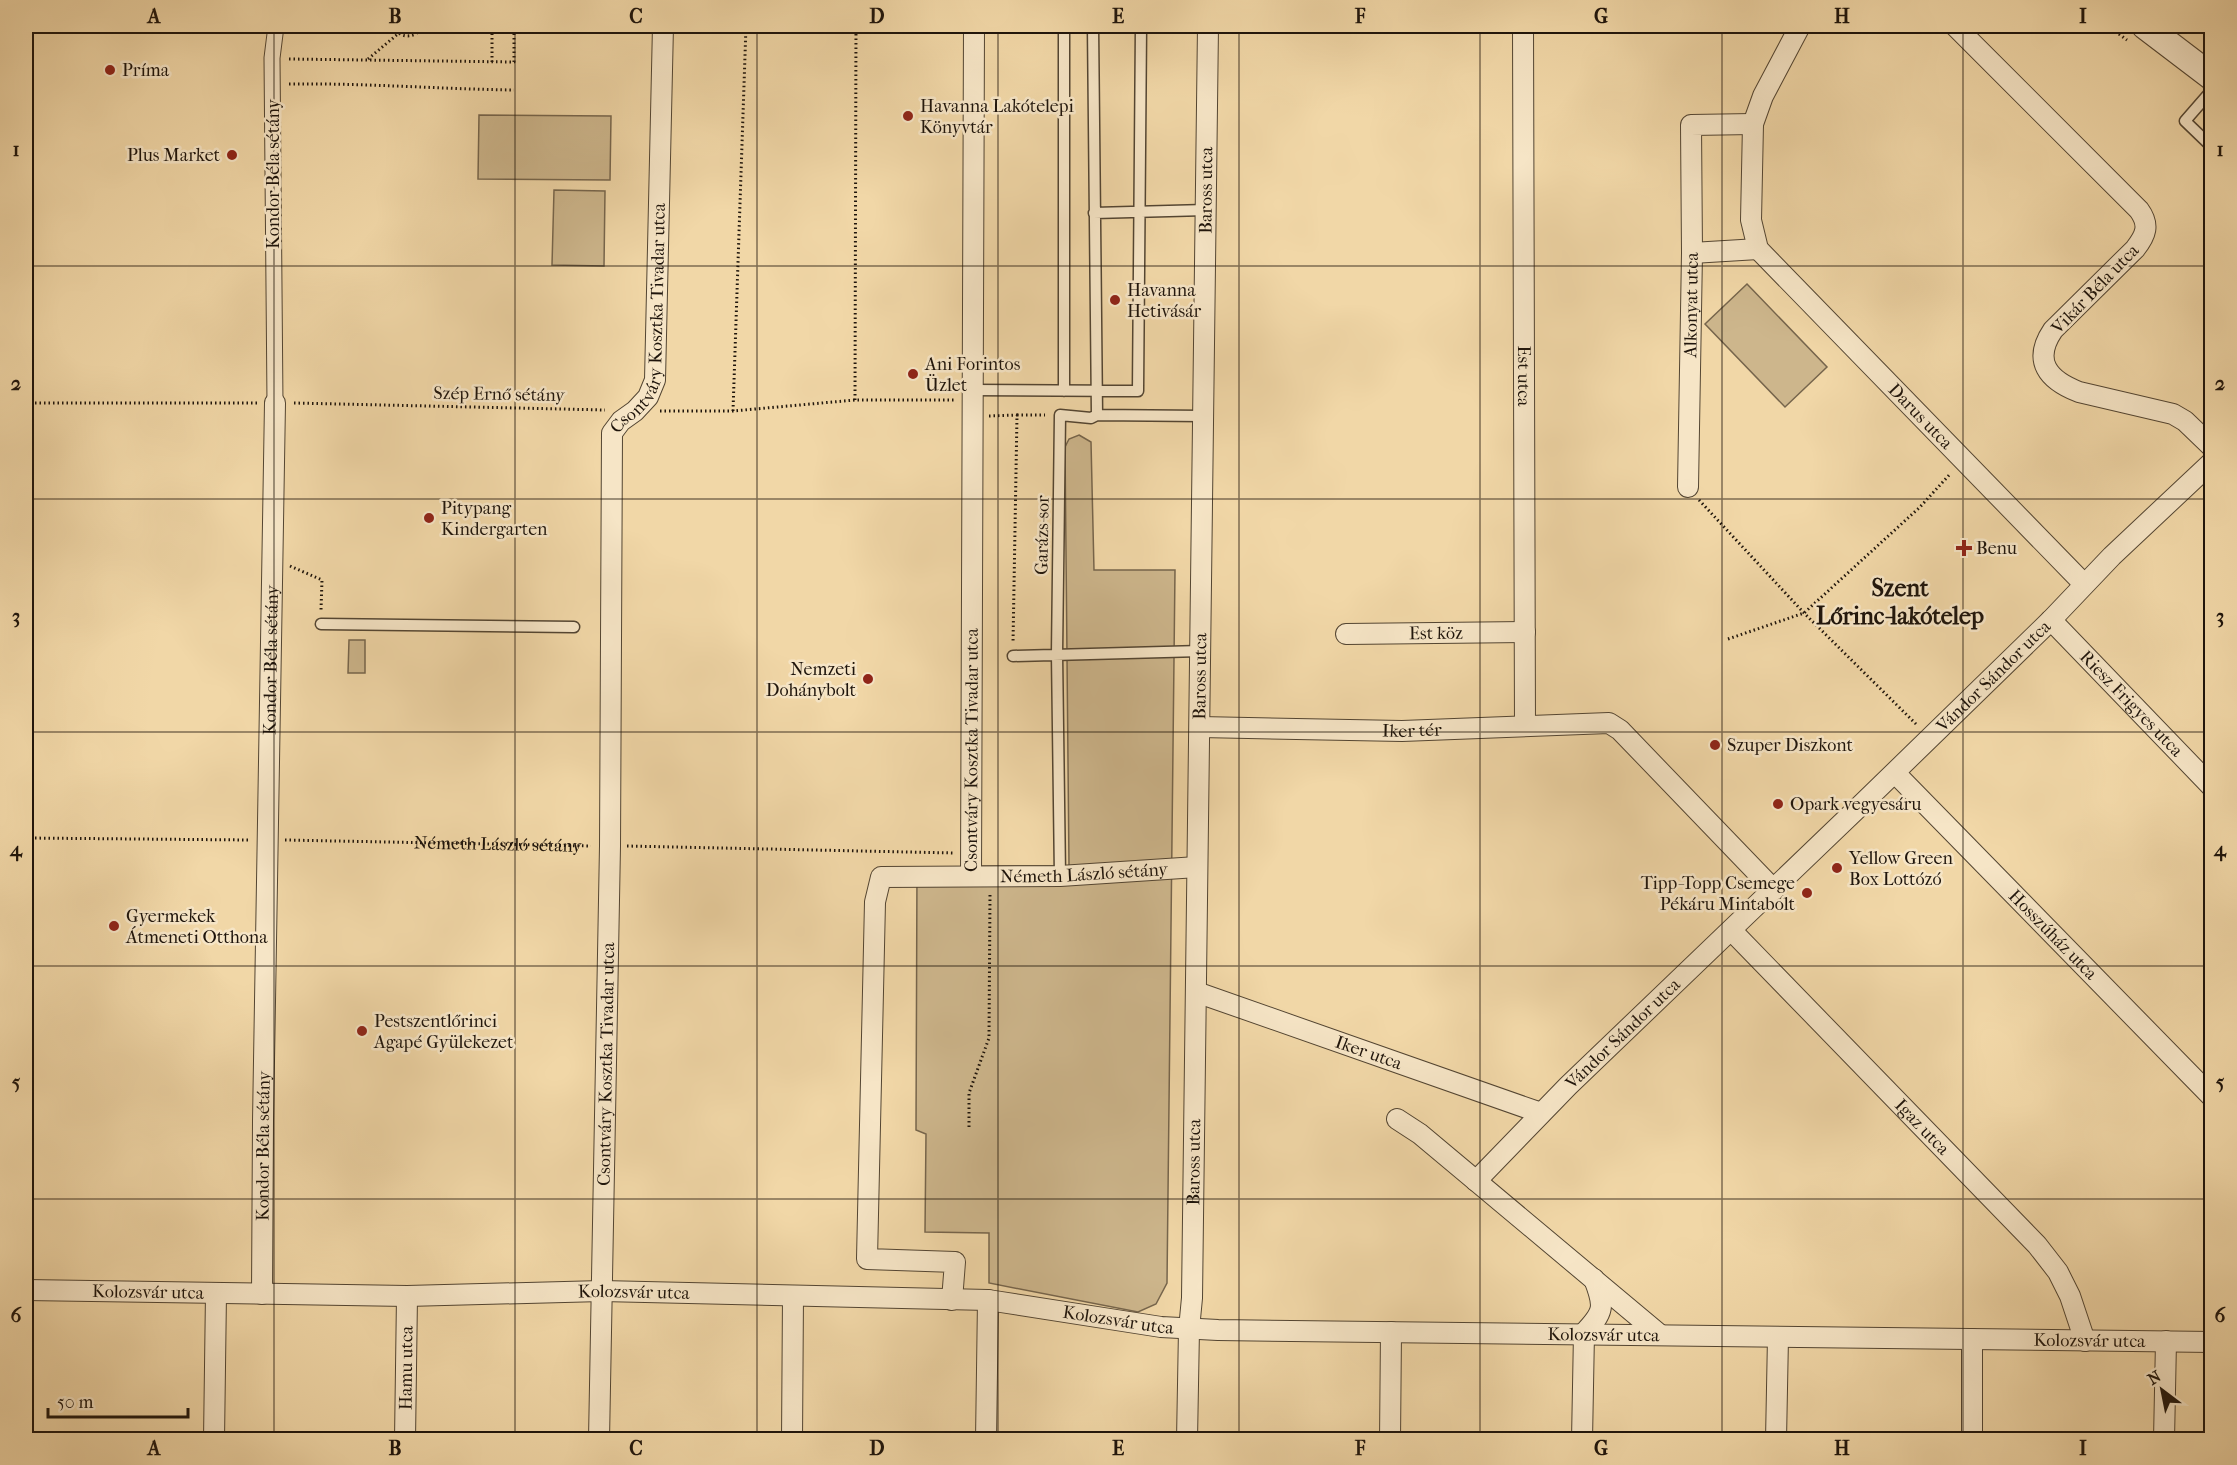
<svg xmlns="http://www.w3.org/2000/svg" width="2237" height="1465" font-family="'IM FELL French Canon',serif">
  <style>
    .green { fill: #cdb68c; stroke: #76654c; stroke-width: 1.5 }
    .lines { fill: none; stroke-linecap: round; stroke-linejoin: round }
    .service-casing { stroke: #534532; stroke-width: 13 }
    .pedestrian-casing { stroke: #534532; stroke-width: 17 }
    .minor-casing { stroke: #534532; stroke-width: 22 }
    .tertiary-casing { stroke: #534532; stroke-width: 28 }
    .path { stroke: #1e140b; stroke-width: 3; stroke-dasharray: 1.5 3; stroke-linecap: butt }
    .service { stroke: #f6e5c6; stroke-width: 10 }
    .pedestrian { stroke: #f6e5c6; stroke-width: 15 }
    .minor { stroke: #f6e5c6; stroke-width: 20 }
    .tertiary { stroke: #f6e5c6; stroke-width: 26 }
    .grid { fill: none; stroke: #1e140b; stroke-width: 1.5; stroke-opacity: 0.55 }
    .poi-dot { fill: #8f2418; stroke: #f6e5c6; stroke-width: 2 }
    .labels { text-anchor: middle; stroke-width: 5; stroke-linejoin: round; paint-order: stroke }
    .poi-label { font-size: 18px; fill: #1e140b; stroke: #f6e5c6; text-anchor: start }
    .street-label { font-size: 18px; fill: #1e140b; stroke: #f6e5c6 }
    .district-label { font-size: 24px; font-weight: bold; fill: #1e140b; stroke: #f6e5c6 }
    .neatline { fill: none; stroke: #1e140b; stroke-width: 2 }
    .grid-label { font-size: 20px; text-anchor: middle; font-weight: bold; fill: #1e140b }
  </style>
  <rect width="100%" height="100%" fill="#f1d7a7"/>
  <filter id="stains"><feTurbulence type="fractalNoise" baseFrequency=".00333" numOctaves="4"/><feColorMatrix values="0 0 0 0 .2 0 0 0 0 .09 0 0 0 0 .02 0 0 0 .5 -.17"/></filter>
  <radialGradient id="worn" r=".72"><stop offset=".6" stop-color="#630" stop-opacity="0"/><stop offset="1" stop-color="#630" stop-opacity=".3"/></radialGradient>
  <path class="green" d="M479 115 611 116 610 180 478 179Z
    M554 190 605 191 604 266 552 265Z
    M1747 284 1827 367 1785 407 1705 324Z
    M1079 435 1091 442 1094 570H1175L1167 1283 1156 1304 1138 1312 989 1283V1233L925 1232 926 1134 916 1130 917 867 962 869 981 866H1069L1065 447 1069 439Z
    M349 640H365V673H348Z"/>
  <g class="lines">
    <defs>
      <path id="service" d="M1064 26V391
        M1093 26 1097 415
        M2212 90 2185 121 2212 147
        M1094 213 1206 210
        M971 390 1138 391 1141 26
        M321 624 574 627
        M1013 656 1201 651
        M1060 876 1057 654 1060 415 1091 418 1097 415 1203 416"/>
      <path id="pedestrian" d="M275 403 272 58 276 26"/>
      <g id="minor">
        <path id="s2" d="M1523 26 1525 725"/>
        <path id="s3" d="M1800 26 1763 96 1753 124 1751 220 1758 249 2084 584"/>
        <path d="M1955 26 2139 210C2150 225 2146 235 2135 249L2053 330C2032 361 2048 380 2079 392L2173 414 2185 421 2212 447"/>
        <path d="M1692 253 1758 249"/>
        <path id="s4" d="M1688 487 1692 253 1691 125 1753 124"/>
        <path id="s5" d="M2051 620 2212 787"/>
        <path id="s6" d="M1346 634 1525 632"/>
        <path id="s7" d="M1200 727 1402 731 1609 723 1620 730 1774 890"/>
        <path id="s8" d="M1895 773 2212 1097"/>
        <path id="s9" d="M971 876 974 26"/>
        <path id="s10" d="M1732 931 2037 1245 2058 1272 2070 1296 2085 1341"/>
        <path id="s11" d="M1196 992 1541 1113"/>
        <path d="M1397 1119 1420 1134 1659 1334"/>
        <path id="s12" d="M1476 1181 1568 1086 1863 803 2051 620 2112 556 2212 462"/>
        <path id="s13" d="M26 1290 407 1296 602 1291 988 1300 1161 1327 1218 1330 2212 1342"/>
        <path id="s14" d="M262 1294 263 1121 275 403"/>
        <path id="s15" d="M952 1300 955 1262 867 1259 875 902 881 877 1060 876 1197 867"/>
        <path d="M214 1440 216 1293"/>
        <path id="s16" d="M405 1440 407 1296"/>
        <path id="s17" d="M599 1440 610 846 612 433 621 421 635 411 648 397 655 380 663 26"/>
        <path d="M792 1440 793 1296"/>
        <path d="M986 1440 988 1300"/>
        <path id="s18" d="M1187 1440 1189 1329 1192 1298 1208 26"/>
        <path d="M1390 1440 1391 1332"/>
        <path d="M1582 1440 1584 1333C1604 1312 1605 1307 1594 1279"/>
        <path d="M1776 1440 1778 1337"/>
        <path d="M1972 1440V1339"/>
        <path d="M2164 1440 2166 1341"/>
      </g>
      <path id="tertiary" d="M2145 26 2212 77"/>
    </defs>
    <use href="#service" class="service-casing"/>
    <use href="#pedestrian" class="pedestrian-casing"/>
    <use href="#minor" class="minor-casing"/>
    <use href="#tertiary" class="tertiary-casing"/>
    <g class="path">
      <path d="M394 26C398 36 407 38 416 34L422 26"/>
      <path d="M2108 26 2127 40"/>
      <path d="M289 59 514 62V26"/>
      <path d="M368 59 399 33"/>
      <path d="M492 62V26"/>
      <path d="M289 84C364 83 439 89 514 90"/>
      <path d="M855 400 856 26"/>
      <path d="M26 403H257"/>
      <path d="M294 403 605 410"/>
      <path d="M660 411H733L855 400H955"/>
      <path d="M733 411 746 26"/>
      <path d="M1017 415H1045"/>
      <path d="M989 416 1017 415 1013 643"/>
      <path d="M1699 500 1804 613 1916 724"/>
      <path d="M290 566 322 580 321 610"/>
      <path d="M1728 639 1804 613 1920 507 1951 473"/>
      <path d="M26 838 249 840"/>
      <path id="s1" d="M285 840 591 846"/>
      <path d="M627 846 954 853"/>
      <path d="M969 1127V1093L989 1038 990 895"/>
    </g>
    <use href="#service" class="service"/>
    <use href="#pedestrian" class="pedestrian"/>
    <use href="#minor" class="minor"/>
    <use href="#tertiary" class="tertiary"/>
  </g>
  <path class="grid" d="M274 26V1440M515 26V1440M757 26V1440M998 26V1440M1239 26V1440M1480 26V1440M1722 26V1440M1963 26V1440M26 266H2212M26 499H2212M26 732H2212M26 966H2212M26 1199H2212"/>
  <g class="poi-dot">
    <circle cx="110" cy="70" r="6"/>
    <circle cx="908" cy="116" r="6"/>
    <circle cx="232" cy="155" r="6"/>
    <circle cx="1115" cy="300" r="6"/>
    <circle cx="913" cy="374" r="6"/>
    <circle cx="429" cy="518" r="6"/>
    <path d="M1961 539h6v6h6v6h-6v6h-6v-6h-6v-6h6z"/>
    <circle cx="868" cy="679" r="6"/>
    <circle cx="1715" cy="745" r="6"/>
    <circle cx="1778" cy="804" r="6"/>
    <circle cx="1837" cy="868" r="6"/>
    <circle cx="1807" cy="893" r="6"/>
    <circle cx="114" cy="926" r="6"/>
    <circle cx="362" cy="1031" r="6"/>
  </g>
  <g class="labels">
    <g class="poi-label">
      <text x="122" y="76">Príma</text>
      <text x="920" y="112">Havanna Lakótelepi<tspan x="920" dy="21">Könyvtár</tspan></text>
      <text x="220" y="161" text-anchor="end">Plus Market</text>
      <text x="1127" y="296">Havanna<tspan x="1127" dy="21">Hetivásár</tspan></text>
      <text x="925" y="370">Ani Forintos<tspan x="925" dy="21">Üzlet</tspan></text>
      <text x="441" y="514">Pitypang<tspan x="441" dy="21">Kindergarten</tspan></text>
      <text x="1976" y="554">Benu</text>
      <text x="856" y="675" text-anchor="end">Nemzeti<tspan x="856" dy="21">Dohánybolt</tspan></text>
      <text x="1727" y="751">Szuper Diszkont</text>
      <text x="1790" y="810">Opark vegyesáru</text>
      <text x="1849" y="864">Yellow Green<tspan x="1849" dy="21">Box Lottózó</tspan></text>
      <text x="1795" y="889" text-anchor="end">Tipp-Topp Csemege<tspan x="1795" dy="21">Pékáru Mintabolt</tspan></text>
      <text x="126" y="922">Gyermekek<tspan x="126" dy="21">Átmeneti Otthona</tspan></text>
      <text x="374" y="1027">Pestszentlőrinci<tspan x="374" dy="21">Agapé Gyülekezet</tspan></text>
    </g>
    <g class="street-label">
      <text transform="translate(273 174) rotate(-90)" y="6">Kondor Béla sétány</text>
      <text dy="6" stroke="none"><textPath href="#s18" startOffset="1250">Baross utca</textPath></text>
      <text transform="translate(2095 289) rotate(-46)" y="6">Vikár Béla utca</text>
      <text dy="6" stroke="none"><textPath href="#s4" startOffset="182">Alkonyat utca</textPath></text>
      <text dy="6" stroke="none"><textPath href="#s17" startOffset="1132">Csontváry Kosztka Tivadar utca</textPath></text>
      <text dy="6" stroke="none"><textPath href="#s2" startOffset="350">Est utca</textPath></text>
      <text transform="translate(499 394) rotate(1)" y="6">Szép Ernő sétány</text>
      <text dy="6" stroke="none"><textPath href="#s3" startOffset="468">Darus utca</textPath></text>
      <text transform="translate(1042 535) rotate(-89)" y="6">Garázs-sor</text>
      <text dy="6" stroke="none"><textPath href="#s6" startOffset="90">Est köz</textPath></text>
      <text dy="6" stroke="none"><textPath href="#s14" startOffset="634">Kondor Béla sétány</textPath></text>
      <text dy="6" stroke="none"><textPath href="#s12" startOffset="723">Vándor Sándor utca</textPath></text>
      <text dy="6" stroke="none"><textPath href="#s18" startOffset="764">Baross utca</textPath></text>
      <text dy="6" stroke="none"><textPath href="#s5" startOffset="116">Riesz Frigyes utca</textPath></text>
      <text dy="6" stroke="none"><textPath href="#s7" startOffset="212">Iker tér</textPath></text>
      <text dy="6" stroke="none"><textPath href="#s9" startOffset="126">Csontváry Kosztka Tivadar utca</textPath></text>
      <text dy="6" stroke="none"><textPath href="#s1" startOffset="213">Németh László sétány</textPath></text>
      <text dy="6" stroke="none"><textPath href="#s15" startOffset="712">Németh László sétány</textPath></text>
      <text dy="6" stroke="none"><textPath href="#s8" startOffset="226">Hosszúház utca</textPath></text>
      <text dy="6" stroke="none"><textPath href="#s12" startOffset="208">Vándor Sándor utca</textPath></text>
      <text dy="6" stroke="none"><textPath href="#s11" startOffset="183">Iker utca</textPath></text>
      <text dy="6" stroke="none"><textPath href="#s17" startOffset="376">Csontváry Kosztka Tivadar utca</textPath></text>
      <text dy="6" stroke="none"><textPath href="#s10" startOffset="273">Igaz utca</textPath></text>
      <text dy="6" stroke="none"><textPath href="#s14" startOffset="148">Kondor Béla sétány</textPath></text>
      <text dy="6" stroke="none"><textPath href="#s18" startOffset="278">Baross utca</textPath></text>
      <text dy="6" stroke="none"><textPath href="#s13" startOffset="122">Kolozsvár utca</textPath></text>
      <text dy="6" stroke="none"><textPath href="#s13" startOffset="608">Kolozsvár utca</textPath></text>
      <text dy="6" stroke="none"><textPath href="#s13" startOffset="1094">Kolozsvár utca</textPath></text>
      <text dy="6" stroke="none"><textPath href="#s13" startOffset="1580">Kolozsvár utca</textPath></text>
      <text dy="6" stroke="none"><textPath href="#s13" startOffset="2066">Kolozsvár utca</textPath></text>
      <text dy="6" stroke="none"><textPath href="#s16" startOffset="72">Hamu utca</textPath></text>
    </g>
    <g class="district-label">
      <text x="1900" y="596">Szent<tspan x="1900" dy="28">Lőrinc-lakótelep</tspan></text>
    </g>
  </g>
  <rect width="2237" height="1465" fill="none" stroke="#f1d7a7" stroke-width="66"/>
  <g transform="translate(2162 1390) rotate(328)" stroke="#f6e5c6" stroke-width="4.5" paint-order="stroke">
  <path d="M0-4.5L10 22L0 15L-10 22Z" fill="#1e140b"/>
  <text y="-9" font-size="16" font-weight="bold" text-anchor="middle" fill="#1e140b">N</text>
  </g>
  <path d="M48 1408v9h140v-9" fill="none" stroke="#1e140b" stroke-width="3"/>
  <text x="57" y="1408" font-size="18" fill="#1e140b" stroke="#f6e5c6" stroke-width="4.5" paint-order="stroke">50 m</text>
  <rect x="33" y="33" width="2171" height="1399" class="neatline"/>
  <g class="grid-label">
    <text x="154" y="23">A</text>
    <text x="395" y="23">B</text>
    <text x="636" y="23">C</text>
    <text x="877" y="23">D</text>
    <text x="1118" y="23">E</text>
    <text x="1360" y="23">F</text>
    <text x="1601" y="23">G</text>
    <text x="1842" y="23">H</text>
    <text x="2083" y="23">I</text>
    <text x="16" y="156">1</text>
    <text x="2220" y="156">1</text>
    <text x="16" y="390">2</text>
    <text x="2220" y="390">2</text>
    <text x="16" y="623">3</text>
    <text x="2220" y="623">3</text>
    <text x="16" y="856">4</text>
    <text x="2220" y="856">4</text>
    <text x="16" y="1089">5</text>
    <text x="2220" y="1089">5</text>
    <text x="16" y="1322">6</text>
    <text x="2220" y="1322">6</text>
    <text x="154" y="1455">A</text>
    <text x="395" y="1455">B</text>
    <text x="636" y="1455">C</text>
    <text x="877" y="1455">D</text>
    <text x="1118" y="1455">E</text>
    <text x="1360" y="1455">F</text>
    <text x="1601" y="1455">G</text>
    <text x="1842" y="1455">H</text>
    <text x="2083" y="1455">I</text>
  </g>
  <rect width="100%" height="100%" filter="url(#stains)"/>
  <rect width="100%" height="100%" fill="url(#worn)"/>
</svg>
